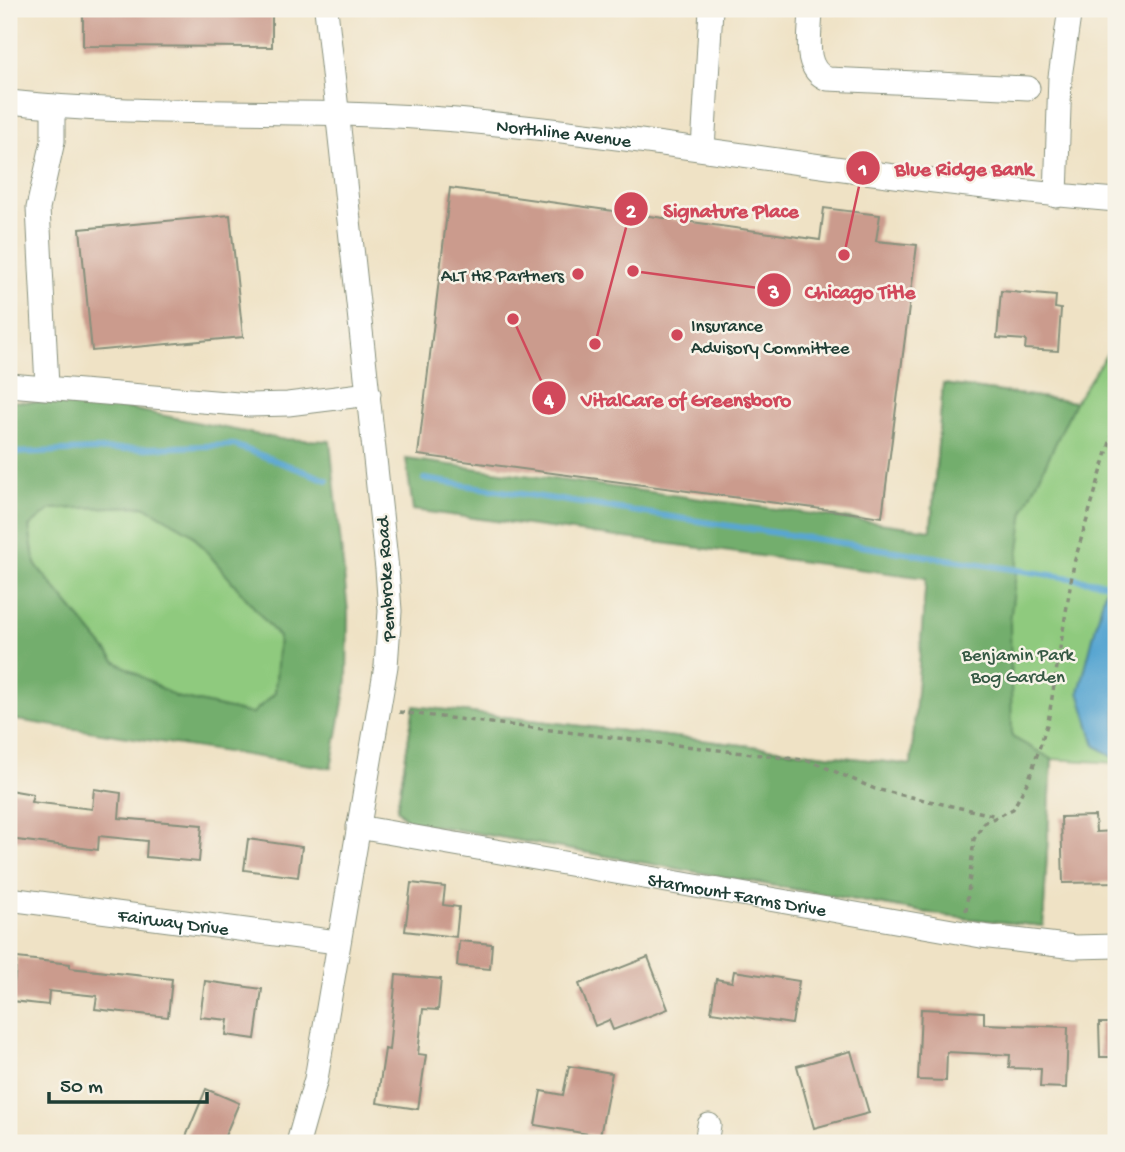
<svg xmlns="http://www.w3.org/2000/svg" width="1125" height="1152" font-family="'Gochi Hand',sans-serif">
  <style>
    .green { fill: #8fca7e; stroke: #578459; stroke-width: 2 }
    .forest { fill: #73ae6d; stroke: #497650; stroke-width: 2; fill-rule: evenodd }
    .water { fill: #58a6d1; stroke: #3c7282; stroke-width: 2 }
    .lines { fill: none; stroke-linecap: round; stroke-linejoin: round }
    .stream { stroke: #58a6d1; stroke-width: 6 }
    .building { fill: #cb9b8d }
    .minor-casing { stroke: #87907c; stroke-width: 25 }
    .path { stroke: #87907c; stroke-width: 3.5; stroke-dasharray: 5 5; stroke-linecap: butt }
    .minor { stroke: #fff; stroke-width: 23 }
    .poi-dot { fill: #d1495b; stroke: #f7f3e8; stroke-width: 2.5 }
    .labels { text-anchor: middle; stroke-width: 5; stroke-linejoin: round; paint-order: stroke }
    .street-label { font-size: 19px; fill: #1f3d34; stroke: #f7f3e8 }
    .poi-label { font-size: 19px; fill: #1f3d34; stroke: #f7f3e8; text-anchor: end }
    .park-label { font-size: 19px; fill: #355943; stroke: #f7f3e8 }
    .leader { fill: none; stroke: #d1495b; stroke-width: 2.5 }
    .callout-dot { fill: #d1495b; stroke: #f7f3e8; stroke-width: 2.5 }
    .mark-label { font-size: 21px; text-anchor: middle; font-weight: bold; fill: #fff }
    .callout-label { font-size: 21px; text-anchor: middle; font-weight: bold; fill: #d1495b; stroke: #f7f3e8; stroke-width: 5; stroke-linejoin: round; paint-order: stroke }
  </style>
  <rect width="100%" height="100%" fill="#f7f3e8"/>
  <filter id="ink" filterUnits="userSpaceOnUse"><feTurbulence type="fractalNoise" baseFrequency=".0143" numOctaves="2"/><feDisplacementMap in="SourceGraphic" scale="14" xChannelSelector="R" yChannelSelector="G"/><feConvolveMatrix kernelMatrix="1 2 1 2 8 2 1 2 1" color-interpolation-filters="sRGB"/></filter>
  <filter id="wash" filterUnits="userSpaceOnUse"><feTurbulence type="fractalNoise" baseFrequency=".00686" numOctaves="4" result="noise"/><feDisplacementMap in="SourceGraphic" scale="28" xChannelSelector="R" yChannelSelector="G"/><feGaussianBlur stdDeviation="1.57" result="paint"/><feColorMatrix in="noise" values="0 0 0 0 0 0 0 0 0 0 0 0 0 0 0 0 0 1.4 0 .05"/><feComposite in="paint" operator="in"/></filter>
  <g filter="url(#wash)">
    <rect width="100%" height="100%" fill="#efe2c5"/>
    <path class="green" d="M1116 340V763L1052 759 1043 926 952 917 408 821 397 809 414 706 911 765 943 384 1075 402Z
      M144 506 191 533 279 637 275 693 252 714 176 697 115 661 35 564 29 527 50 509Z"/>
    <path class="forest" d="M943 384 1075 402 1024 510 1010 621 1012 737 1052 759 1043 926 952 917 408 821 397 809 414 706 911 765 926 578 413 510 406 459 931 530Z
      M9 401 111 405 280 439 330 441 348 612 347 680 331 768 9 719ZM144 506 191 533 279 637 275 693 252 714 176 697 115 661 35 564 29 527 51 509Z"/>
    <path class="water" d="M1116 548V759L1095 745 1079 692Z"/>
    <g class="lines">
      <path class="stream" d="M9 453 234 445 327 480
        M424 479 1116 585"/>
    </g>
    <g id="blocks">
      <path class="building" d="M83 9H272V47L83 46Z
        M450 188 820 240 824 208 880 215 876 241 917 245 882 517 418 455Z
        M230 215 243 337 92 351 80 229Z
        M1001 291 1056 296 1055 308 1061 309 1058 351 1025 349 1026 340 997 338Z
        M94 789 121 793 119 818 202 825 199 862 146 857 147 841 99 836 98 850 9 839V790L33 794 31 802 92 809Z
        M1095 816 1096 832 1116 831V882L1063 883 1061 817Z
        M248 839 302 847 298 877 244 870Z
        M411 883 445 887 443 905 459 907 456 937 405 931Z
        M459 941 492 944 490 969 457 966Z
        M648 957 668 1009 613 1030 609 1020 595 1026 579 984Z
        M17 958 70 964V968L172 979 168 1017 95 1009 97 996 49 991 48 1005 12 1001Z
        M734 971 799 981 792 1024 711 1012 716 979 732 982Z
        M396 975 441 979 438 1010 423 1009 418 1054 426 1055 418 1109 377 1103 385 1049 389 1050Z
        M205 981 262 989 255 1039 226 1035 228 1020 200 1017Z
        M921 1009 984 1012V1024L1068 1027 1066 1088 1040 1087 1041 1069 1009 1068 1010 1055 947 1052 946 1081 918 1080Z
        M1099 1023H1116V1057H1100Z
        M851 1051 869 1113 814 1128 797 1066Z
        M569 1066 612 1073 600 1136 535 1125 541 1091 563 1095Z
        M206 1089 239 1103 222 1143H194L185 1139Z"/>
    </g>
  </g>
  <g filter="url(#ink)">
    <use href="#blocks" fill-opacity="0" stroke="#87907c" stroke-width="2"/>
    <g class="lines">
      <defs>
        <g id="minor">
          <path d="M811 9C811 33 801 69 828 79L1028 88"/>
          <path id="s1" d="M9 102C157 118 307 107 456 120 677 140 895 183 1116 200"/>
          <path d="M703 149 711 9"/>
          <path d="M1056 196 1060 77 1070 9"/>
          <path d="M9 385 250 405 288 404 369 394"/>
          <path d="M47 386 38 208 53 141V106"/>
          <path id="s2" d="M358 827 981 936 1075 947 1116 946"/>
          <path id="s3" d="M9 899 337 942"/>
          <path d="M298 1143 316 1079 386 666 390 611 387 569 326 9"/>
          <path d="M706 1143 709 1125"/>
        </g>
      </defs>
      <use href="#minor" class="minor-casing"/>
      <path class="path" d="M399 712 811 761 875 789 997 816
        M966 911 974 839 984 823 1013 809 1029 779 1048 722 1074 563 1116 422"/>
      <use href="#minor" class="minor"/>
    </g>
  </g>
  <g class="poi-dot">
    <circle cx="578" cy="274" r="7"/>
    <circle cx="677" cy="335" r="7"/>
  </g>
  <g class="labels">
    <g class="street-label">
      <text dy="7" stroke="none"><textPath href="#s1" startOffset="556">Northline Avenue</textPath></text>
      <text transform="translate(384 579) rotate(-93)" y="7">Pembroke Road</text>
      <text dy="7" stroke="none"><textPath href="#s2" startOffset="385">Starmount Farms Drive</textPath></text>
      <text dy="7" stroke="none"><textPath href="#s3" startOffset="166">Fairway Drive</textPath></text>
    </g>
    <g class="poi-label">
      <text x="564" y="281">ALT HR Partners</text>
      <text x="691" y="331" text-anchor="start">Insurance<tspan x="691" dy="22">Advisory Committee</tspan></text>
    </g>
    <g class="park-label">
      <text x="1018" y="660">Benjamin Park<tspan x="1018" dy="22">Bog Garden</tspan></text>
    </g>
  </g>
  <path class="leader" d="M844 255L863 168M595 344L631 209M633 271L774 290M513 319L549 398"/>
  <g class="callout-dot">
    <circle cx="844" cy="255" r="7"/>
    <circle cx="595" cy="344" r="7"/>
    <circle cx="633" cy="271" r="7"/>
    <circle cx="513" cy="319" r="7"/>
    <circle cx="863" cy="168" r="18"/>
    <circle cx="631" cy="209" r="18"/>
    <circle cx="774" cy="290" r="18"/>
    <circle cx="549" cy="398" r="18"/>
  </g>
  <g class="mark-label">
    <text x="863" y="175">1</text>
    <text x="631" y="217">2</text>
    <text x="774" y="298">3</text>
    <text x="549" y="406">4</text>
  </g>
  <g class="callout-label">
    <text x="964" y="175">Blue Ridge Bank</text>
    <text x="731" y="217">Signature Place</text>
    <text x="860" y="298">Chicago Title</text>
    <text x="686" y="406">VitalCare of Greensboro</text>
  </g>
  <rect width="1125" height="1152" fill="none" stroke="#f7f3e8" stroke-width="35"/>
  <path d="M49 1092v10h158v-10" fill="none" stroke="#1f3d34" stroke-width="3.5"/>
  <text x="60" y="1092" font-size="21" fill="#1f3d34" stroke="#f7f3e8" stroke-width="5" paint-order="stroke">50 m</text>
</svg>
